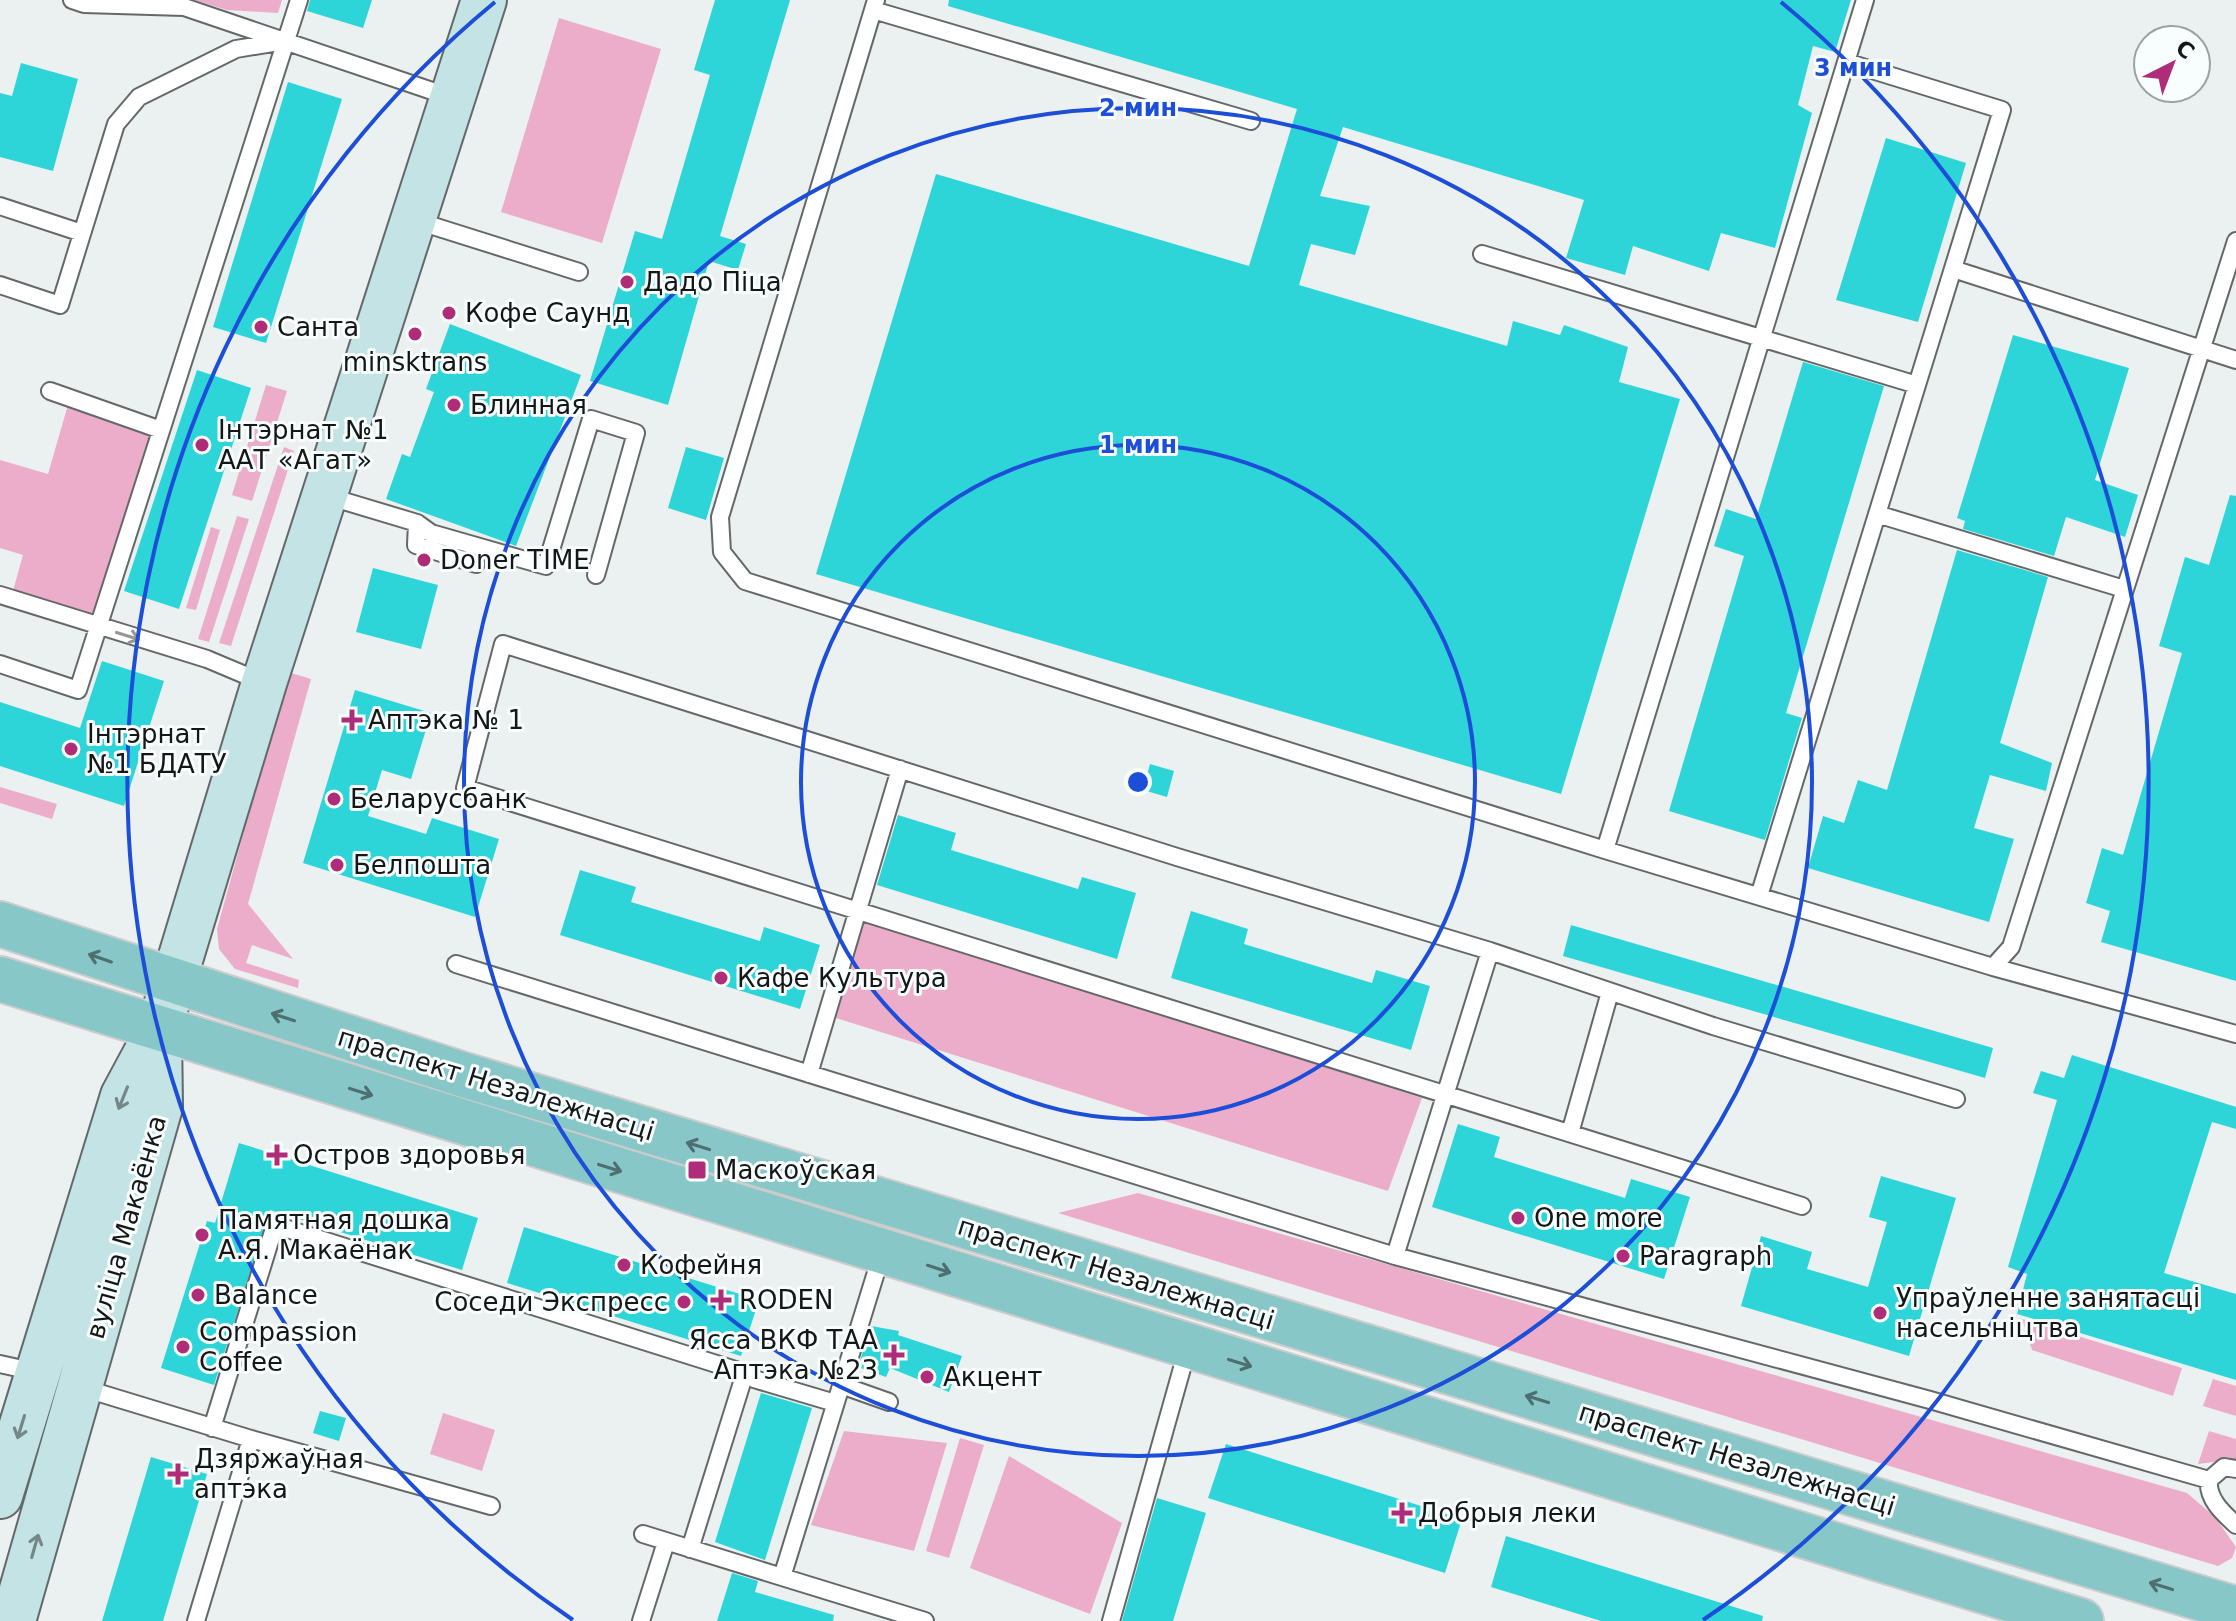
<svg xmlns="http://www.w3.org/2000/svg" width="2236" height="1621" font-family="'DejaVu Sans',sans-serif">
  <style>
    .green { fill: #ecadca }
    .building { fill: #2dd5d9 }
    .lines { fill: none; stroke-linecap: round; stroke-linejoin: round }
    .lane-casing { stroke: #646868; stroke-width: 20 }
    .secondary-casing { stroke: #646868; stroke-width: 48 }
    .primary-casing { stroke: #ccc; stroke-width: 48 }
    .lane { stroke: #fff; stroke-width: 16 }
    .secondary { stroke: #c3e3e4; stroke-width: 44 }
    .primary { stroke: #87c7c8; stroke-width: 44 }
    .oneway { stroke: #969797 }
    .oneway2 { stroke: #4e6f70 }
    .oneway3 { stroke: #758788 }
    .ring { fill: none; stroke: #1d4ed8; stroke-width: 4 }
    .poi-dot { fill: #af2d78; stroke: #f8fdfd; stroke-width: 3 }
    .labels { text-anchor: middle; stroke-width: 6; stroke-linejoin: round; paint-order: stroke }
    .poi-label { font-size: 26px; fill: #151717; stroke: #f8fdfd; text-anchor: start }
    .street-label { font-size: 26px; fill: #151717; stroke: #f8fdfd }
    .centre { fill: #1d4ed8; stroke: #f8fdfd; stroke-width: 4 }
    .ring-label { font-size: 24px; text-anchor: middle; font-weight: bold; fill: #1d4ed8; stroke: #f8fdfd; stroke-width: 6; stroke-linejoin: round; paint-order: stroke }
  </style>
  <rect width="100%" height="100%" fill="#ebf0f0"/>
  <path class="green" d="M194 0H282L278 13 227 10Z
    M559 18 661 49 602 243 501 212Z
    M266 385 287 391 252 501 232 495Z
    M70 398 161 430 98 627 11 598 23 555 0 548V460L48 474Z
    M284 447 294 451 231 646 219 643Z
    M237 516 249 519 209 642 198 639Z
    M211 527 220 530 196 610 186 608Z
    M288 672 311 679 248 904 293 959 252 945 246 963 299 980 298 988 235 969 219 949 217 929Z
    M0 787 57 804 52 819 0 803Z
    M864 920 1422 1098 1388 1191 836 1018Z
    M1138 1193 2187 1493 2215 1517 2236 1547 2232 1558 2218 1566 1058 1213Z
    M2022 1319 2182 1368 2173 1396 2032 1350Z
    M2213 1379 2236 1386V1416L2203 1406Z
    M443 1413 495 1430 482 1471 430 1454Z
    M844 1431 947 1443 914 1551 811 1525Z
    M2209 1431 2236 1439V1459L2198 1464Z
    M960 1438 984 1445 949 1558 926 1551Z
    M1009 1456 1122 1523 1090 1614 970 1568Z"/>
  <path class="building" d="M310 0H372L363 28 307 11Z
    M715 0H790L720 236 746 244 738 270 709 261 668 405 590 381 635 231 662 239 710 75 694 70Z
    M949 0H1851L1835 52 1813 46 1798 105 1812 113 1775 248 1721 233 1709 271 1633 246 1625 275 1566 258 1584 200 1343 127 1320 196 1370 206 1355 255 1311 244 1299 285 1507 346 1513 321 1560 335 1564 325 1628 347 1619 382 1680 399 1561 794 816 574 936 174 1249 266 1297 109 948 6Z
    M21 63 78 79 53 171 0 157V93L12 96Z
    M288 82 342 99 266 343 213 327Z
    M1886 138 1966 163 1918 322 1836 300Z
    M450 324 581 375 516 546 386 499 402 454 410 457 434 392 426 389Z
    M2013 335 2129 368 2095 480 2138 495 2125 537 2066 517 2054 556 1963 529 1965 521 1957 518Z
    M1803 362 1884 386 1786 713 1802 718 1765 840 1669 811 1744 556 1714 546 1726 509 1756 519Z
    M197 370 251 388 179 609 124 591Z
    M686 447 724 458 706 520 668 508Z
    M2230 495 2236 496V981L2101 942 2110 911 2086 903 2102 848 2123 855 2182 653 2159 646 2185 557 2209 565Z
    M1957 550 2048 577 2000 743 2052 763 2046 791 1990 775 1974 828 2014 839 1989 922 1808 868 1823 816 1844 823 1858 780 1887 790Z
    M373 568 438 585 421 649 356 632Z
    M102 661 164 681 124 806 0 766V702L80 728Z
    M355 690 431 713 411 779 382 770 368 816 426 834 432 818 499 839 475 917 303 863Z
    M1150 764 1174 771 1167 797 1143 790Z
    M898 815 956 833 951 850 1078 889 1082 877 1136 893 1117 959 877 885Z
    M580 870 636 887 631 902 760 941 764 927 820 945 800 1009 560 935Z
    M1191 911 1248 929 1244 944 1372 983 1376 970 1430 986 1411 1050 1171 978Z
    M1571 925 1993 1048 1985 1078 1563 956Z
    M2072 1055 2236 1107V1129L2212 1122 2164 1273 2236 1294V1380L2017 1314 2027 1274 2008 1267 2057 1100 2033 1093 2041 1071 2064 1078Z
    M1458 1124 1500 1137 1494 1157 1625 1198 1631 1179 1690 1197 1664 1279 1432 1207Z
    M239 1143 478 1218 462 1270 270 1210 214 1385 161 1368 207 1221 215 1223Z
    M1881 1176 1956 1198 1909 1356 1741 1306 1761 1236 1812 1252 1807 1269 1868 1287 1887 1222 1869 1217Z
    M524 1227 759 1300 741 1356 507 1283Z
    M871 1326 899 1331 898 1335 962 1356 949 1392 890 1368 886 1377 858 1367Z
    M761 1393 812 1408 765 1560 715 1542Z
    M320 1411 346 1418 339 1441 313 1433Z
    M1226 1444 1462 1519 1445 1573 1208 1498Z
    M151 1457 207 1474 176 1577 163 1621H102Z
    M1157 1498 1206 1513 1173 1621H1122Z
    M1506 1536 1763 1616 1762 1621H1601L1491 1587Z
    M732 1573 758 1581 755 1592 834 1615 833 1621H717Z"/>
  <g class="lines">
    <defs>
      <path id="lane" d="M72 0 84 4 184 7 450 97
        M876 0 720 517 722 552 745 581 1605 850 1993 967 2011 947 2236 241
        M873 10 1251 121
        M0 206 82 233
        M414 220 579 272
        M1482 254 1917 385
        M1953 269 2236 360
        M0 285 60 305 116 124 139 97 236 49 285 41
        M50 391 161 430
        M327 496 417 523 416 545 476 564
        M1877 514 2124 589
        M417 523 431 533 546 566 591 419 636 433 596 575
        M0 595 207 659 264 683
        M0 664 78 690 299 0
        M1605 850 1865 0
        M1759 896 2002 110 1846 62
        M456 964 1395 1256 1930 1400 2209 1480
        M1993 967 2236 1034
        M809 1074 900 769
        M1570 1133 1610 992
        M1802 1206 465 788 503 644 1177 857 1490 951 1713 1026 1956 1099
        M1395 1256 1490 951
        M0 1364 36 1372
        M745 1373 754 1379 835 1403
        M841 1385 889 1402
        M83 1388 251 1439 196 1621
        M212 1428 275 1225 745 1373 690 1549
        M251 1439 491 1506
        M2236 1469 2224 1467 2209 1480C2207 1499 2223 1513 2236 1525
        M643 1534 782 1577 882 1253
        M782 1577 925 1621
        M641 1621 666 1542
        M1111 1621 1188 1347"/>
      <path id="secondary" d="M0 1496 123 1096 159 1029 264 683 484 0
        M13 1621 160 1107 159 1031"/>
      <path id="primary" d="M0 924 464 1075 2236 1609
        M0 979 2081 1621"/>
    </defs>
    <use href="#lane" class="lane-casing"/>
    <use href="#secondary" class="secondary-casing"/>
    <use href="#primary" class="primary-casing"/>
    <use href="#lane" class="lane"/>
    <use href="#secondary" class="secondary"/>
    <use href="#primary" class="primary"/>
  </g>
  <defs><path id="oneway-shaft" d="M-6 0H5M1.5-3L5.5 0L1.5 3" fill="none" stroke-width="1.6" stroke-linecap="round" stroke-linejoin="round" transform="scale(2)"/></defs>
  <use class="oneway" href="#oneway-shaft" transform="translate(128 636) rotate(17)"/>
  <g class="oneway2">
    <use href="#oneway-shaft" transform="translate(100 958) rotate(-161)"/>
    <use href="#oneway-shaft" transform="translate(283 1017) rotate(-162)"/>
    <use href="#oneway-shaft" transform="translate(361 1092) rotate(17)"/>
    <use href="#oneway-shaft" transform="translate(698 1146) rotate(-163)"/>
    <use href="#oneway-shaft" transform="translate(610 1168) rotate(17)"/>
    <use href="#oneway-shaft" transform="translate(939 1269) rotate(18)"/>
    <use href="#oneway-shaft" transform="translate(1240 1363) rotate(17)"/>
    <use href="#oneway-shaft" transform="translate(1537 1399) rotate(-163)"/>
    <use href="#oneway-shaft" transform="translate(2161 1586) rotate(-163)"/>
  </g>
  <g class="oneway3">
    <use href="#oneway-shaft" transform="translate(123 1098) rotate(112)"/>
    <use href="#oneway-shaft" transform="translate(21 1427) rotate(107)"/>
    <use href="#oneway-shaft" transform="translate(35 1546) rotate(-74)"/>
  </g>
  <g class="ring">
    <circle cx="1138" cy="782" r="337"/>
    <circle cx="1138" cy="782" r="674"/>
    <path d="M573 1620A1011 1011 0 0 1 495 2M1781 2A1011 1011 0 0 1 1703 1620"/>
  </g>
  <g class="poi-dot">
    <circle cx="627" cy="282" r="8"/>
    <circle cx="449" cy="313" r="8"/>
    <circle cx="261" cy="327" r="8"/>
    <circle cx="415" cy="334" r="8"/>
    <circle cx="454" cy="405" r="8"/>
    <circle cx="202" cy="445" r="8"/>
    <circle cx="424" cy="560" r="8"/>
    <path d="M348 708h8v8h8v8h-8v8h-8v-8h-8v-8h8z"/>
    <circle cx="71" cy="749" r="8"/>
    <circle cx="334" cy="799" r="8"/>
    <circle cx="337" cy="865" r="8"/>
    <circle cx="721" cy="978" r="8"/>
    <path d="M273 1143h8v8h8v8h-8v8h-8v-8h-8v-8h8z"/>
    <rect x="687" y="1160" width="20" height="20" rx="4"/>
    <circle cx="1518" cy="1218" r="8"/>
    <circle cx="202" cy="1235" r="8"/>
    <circle cx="1623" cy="1256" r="8"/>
    <circle cx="624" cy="1265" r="8"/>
    <circle cx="198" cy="1295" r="8"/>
    <path d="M717 1288h8v8h8v8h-8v8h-8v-8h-8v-8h8z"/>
    <circle cx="684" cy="1302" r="8"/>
    <circle cx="1880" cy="1313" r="8"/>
    <circle cx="183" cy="1347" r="8"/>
    <path d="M890 1343h8v8h8v8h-8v8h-8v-8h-8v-8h8z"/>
    <circle cx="927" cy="1377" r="8"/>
    <path d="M174 1462h8v8h8v8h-8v8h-8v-8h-8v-8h8z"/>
    <path d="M1398 1501h8v8h8v8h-8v8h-8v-8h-8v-8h8z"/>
  </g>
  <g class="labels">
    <g class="poi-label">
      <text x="643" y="291">Дадо Піца</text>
      <text x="465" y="322">Кофе Саунд</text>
      <text x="277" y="336">Санта</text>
      <text x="415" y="371" text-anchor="middle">minsktrans</text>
      <text x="470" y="414">Блинная</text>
      <text x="218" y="439">Інтэрнат №1<tspan x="218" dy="30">ААТ «Агат»</tspan></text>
      <text x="440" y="569">Doner TIME</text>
      <text x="368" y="729">Аптэка № 1</text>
      <text x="87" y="743">Інтэрнат<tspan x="87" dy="30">№1 БДАТУ</tspan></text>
      <text x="350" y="808">Беларусбанк</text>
      <text x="353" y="874">Белпошта</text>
      <text x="737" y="987">Кафе Культура</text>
      <text x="293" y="1164">Остров здоровья</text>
      <text x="715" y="1179">Маскоўская</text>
      <text x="1534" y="1227">One more</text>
      <text x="218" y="1229">Памятная дошка<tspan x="218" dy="30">А.Я. Макаёнак</tspan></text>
      <text x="1639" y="1265">Paragraph</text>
      <text x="640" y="1274">Кофейня</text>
      <text x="214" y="1304">Balance</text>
      <text x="1896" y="1307">Упраўленне занятасці<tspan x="1896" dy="30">насельніцтва</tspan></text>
      <text x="739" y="1309">RODEN</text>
      <text x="668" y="1311" text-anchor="end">Соседи Экспресс</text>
      <text x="199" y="1341">Compassion<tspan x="199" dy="30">Coffee</tspan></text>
      <text x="878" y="1349" text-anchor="end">Ясса ВКФ ТАА<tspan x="878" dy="30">Аптэка №23</tspan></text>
      <text x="943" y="1386">Акцент</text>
      <text x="194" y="1468">Дзяржаўная<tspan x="194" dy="30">аптэка</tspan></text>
      <text x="1418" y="1522">Добрыя леки</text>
    </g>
    <g class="street-label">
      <text transform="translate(496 1084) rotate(17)" y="9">праспект Незалежнасці</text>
      <text transform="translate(126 1227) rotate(-74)" y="9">вуліца Макаёнка</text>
      <text transform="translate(1116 1273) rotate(17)" y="9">праспект Незалежнасці</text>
      <text transform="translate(1737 1459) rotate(17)" y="9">праспект Незалежнасці</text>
    </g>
  </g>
  <circle cx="1138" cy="782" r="12" class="centre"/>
  <g class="ring-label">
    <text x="1853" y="76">3 мин</text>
    <text x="1138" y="116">2 мин</text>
    <text x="1138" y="453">1 мин</text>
  </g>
  <g transform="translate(2172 64) rotate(42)"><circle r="38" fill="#f8fdfd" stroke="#9da1a1" stroke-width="2"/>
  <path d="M0-6L14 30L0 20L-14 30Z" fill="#af2d78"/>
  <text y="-12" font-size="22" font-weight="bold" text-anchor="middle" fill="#151717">С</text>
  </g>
</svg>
